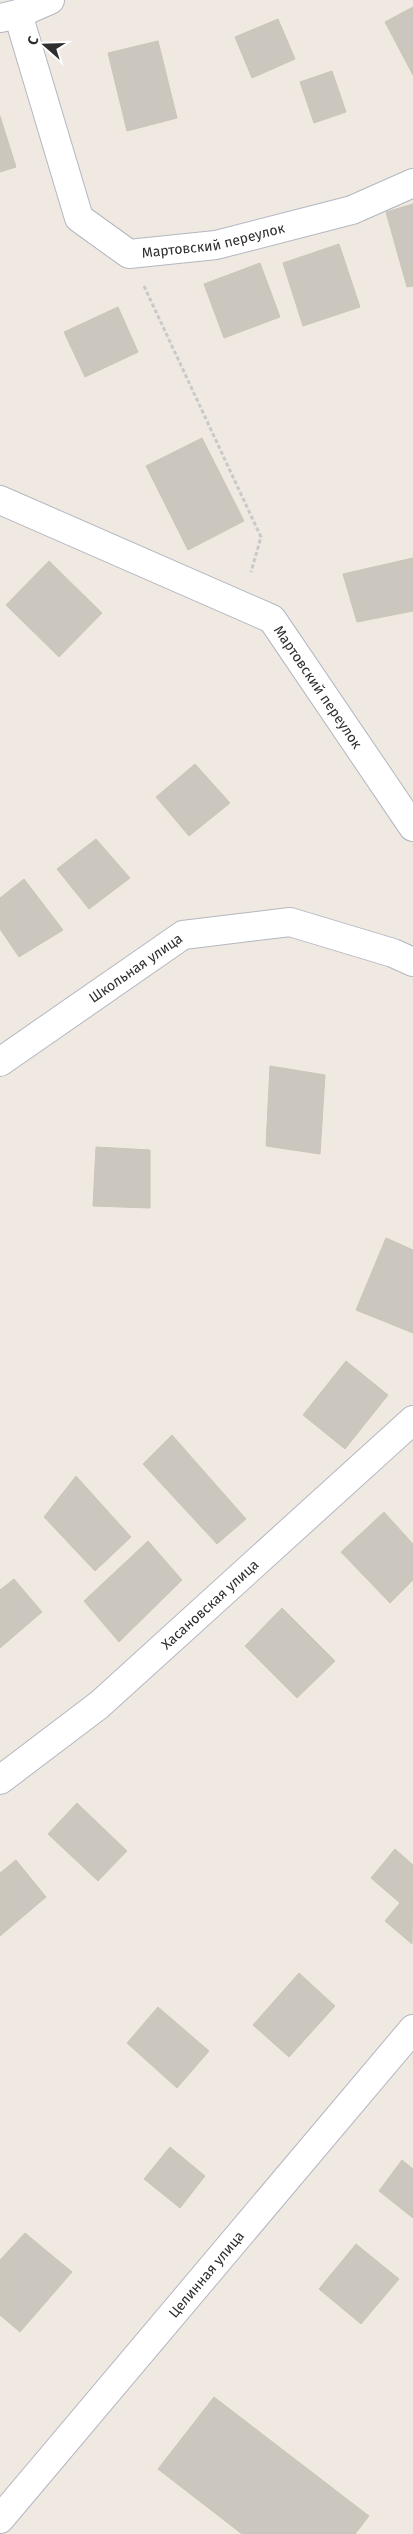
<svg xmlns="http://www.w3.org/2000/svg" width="413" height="2534" font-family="'Fira Sans',sans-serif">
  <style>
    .building { fill: #cbc7bf; stroke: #cbc5ba }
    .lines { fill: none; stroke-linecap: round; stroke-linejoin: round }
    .street-casing { stroke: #b4b7c1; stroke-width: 30 }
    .path { stroke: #c9c9c9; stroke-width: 3; stroke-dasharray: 4 2.5; stroke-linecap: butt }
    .street { stroke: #fff; stroke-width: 28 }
    .labels { text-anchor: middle; stroke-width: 4.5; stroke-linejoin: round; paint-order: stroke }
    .street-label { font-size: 14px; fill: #2e2e2e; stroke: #fff }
  </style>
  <rect width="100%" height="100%" fill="#efe9e1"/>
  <path class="building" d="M413 7V75L385 22Z
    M278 19 295 59 252 78 235 37Z
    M158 41 177 118 127 131 108 53Z
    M332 71 346 112 314 123 300 82Z
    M0 116 16 167 0 172Z
    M413 204V286L407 287 386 212Z
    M339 244 360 307 303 326 283 263Z
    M260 263 280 317 224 338 204 284Z
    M118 307 138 352 85 377 64 332Z
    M202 438 244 521 188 550 146 466Z
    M413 558V611L357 622 343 574Z
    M49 561 102 613 59 657 6 605Z
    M195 764 230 803 189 836 156 797Z
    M96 839 130 878 89 909 57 869Z
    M24 879 63 930 19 957 0 929V898Z
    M270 1066 325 1075 320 1154 266 1146Z
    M96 1147 150 1150V1208L93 1206Z
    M386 1238 413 1250V1333L356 1310Z
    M346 1361 388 1395 345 1449 303 1415Z
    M172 1435 246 1519 217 1544 143 1464Z
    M76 1476 131 1537 95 1571 44 1517Z
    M384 1512 413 1544V1580L390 1603 341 1552Z
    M148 1541 182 1580 119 1642 84 1601Z
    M14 1579 42 1612 0 1648V1590Z
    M282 1608 335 1661 297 1698 245 1646Z
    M77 1803 127 1851 98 1881 48 1834Z
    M395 1849 413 1865 412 1944 385 1921 400 1903 371 1878Z
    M16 1860 46 1897 0 1936V1873Z
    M299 1973 335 2006 289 2057 253 2025Z
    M158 2007 209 2051 177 2088 127 2043Z
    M170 2147 205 2176 180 2208 144 2179Z
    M402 2160 413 2169V2218L379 2191Z
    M25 2233 72 2272 20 2332 0 2315V2260Z
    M356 2244 399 2279 361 2324 319 2289Z
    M214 2397 369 2516 355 2534H242L158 2469Z"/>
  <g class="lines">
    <defs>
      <g id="street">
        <path id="s1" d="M18 14 79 218 129 254 216 245 352 210 413 183"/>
        <path d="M0 18 18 14 50 0"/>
        <path id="s2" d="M0 500 272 619 413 827"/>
        <path id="s3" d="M0 1062 183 935 290 922 393 953 413 962"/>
        <path id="s4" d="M0 1780 99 1705 413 1420"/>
        <path id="s5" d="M0 2519 413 2029"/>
      </g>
    </defs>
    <use href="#street" class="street-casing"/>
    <path class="path" d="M144 286 261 537 251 572"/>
    <use href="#street" class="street"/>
  </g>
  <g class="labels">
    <g class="street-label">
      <text dy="5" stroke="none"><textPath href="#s1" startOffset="360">Мартовский переулок</textPath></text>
      <text dy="5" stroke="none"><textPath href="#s2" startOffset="379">Мартовский переулок</textPath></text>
      <text dy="5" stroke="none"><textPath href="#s3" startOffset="165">Школьная улица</textPath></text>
      <text dy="5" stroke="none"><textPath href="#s4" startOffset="274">Хасановская улица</textPath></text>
      <text dy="5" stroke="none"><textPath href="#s5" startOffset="320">Целинная улица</textPath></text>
    </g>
  </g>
  <g transform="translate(45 45) rotate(290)" stroke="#ffffff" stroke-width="4" paint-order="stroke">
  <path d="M0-4L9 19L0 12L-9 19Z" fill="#2e2e2e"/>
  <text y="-8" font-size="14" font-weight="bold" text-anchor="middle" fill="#2e2e2e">С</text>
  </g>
</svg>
